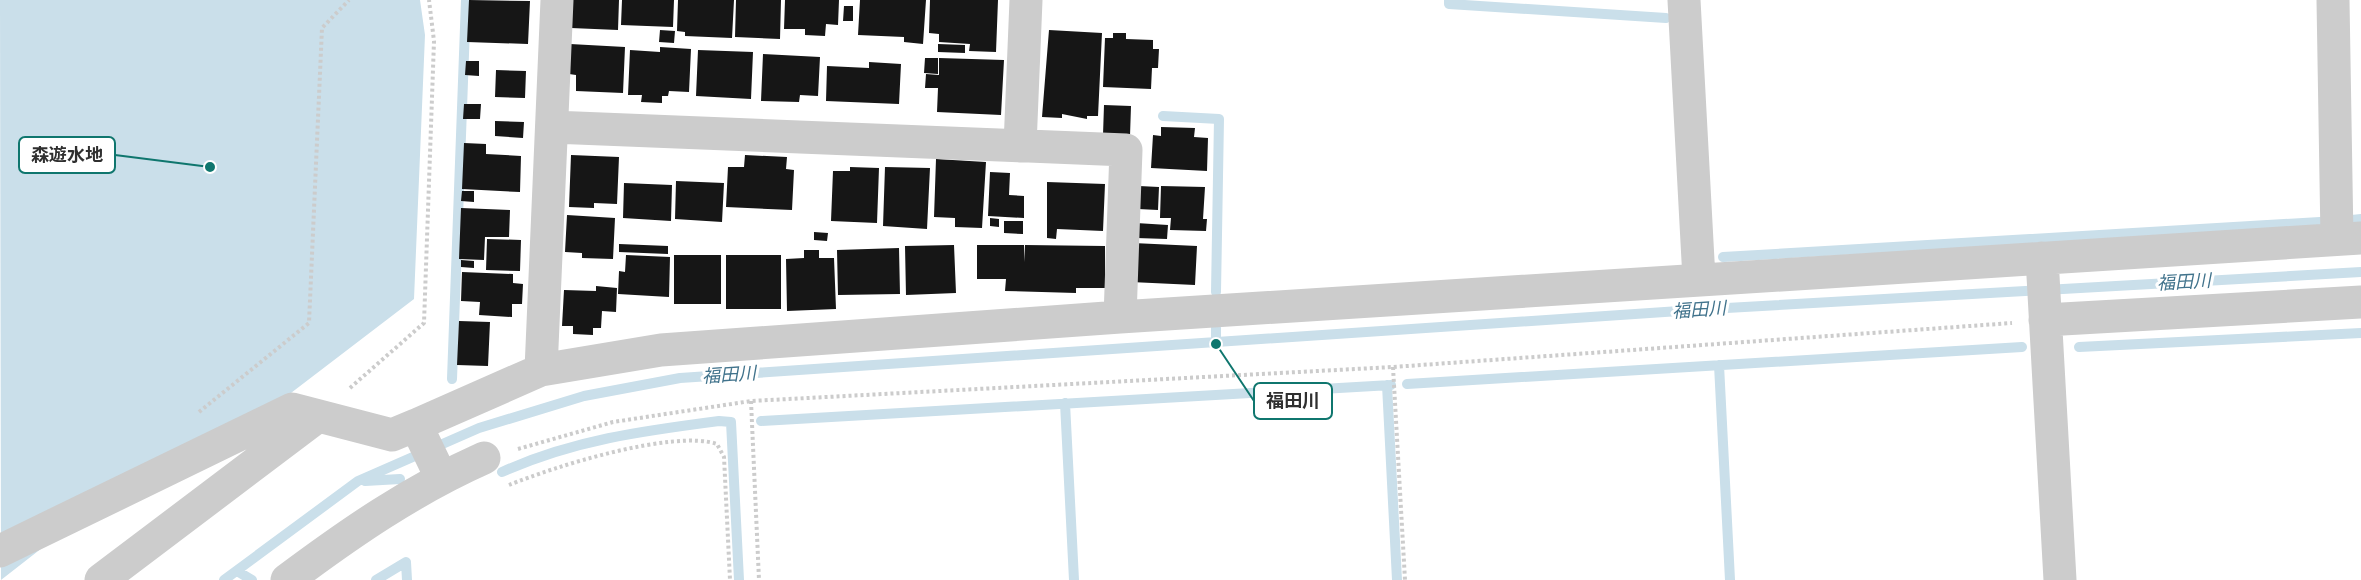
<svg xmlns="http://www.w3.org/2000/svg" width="2361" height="580" font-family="'Source Sans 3','Noto Sans JP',sans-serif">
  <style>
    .water { fill: #cadfea }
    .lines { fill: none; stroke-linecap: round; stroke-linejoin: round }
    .stream { stroke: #cadfea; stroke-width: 10 }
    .building { fill: #161616 }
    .path { stroke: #ccc; stroke-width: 4; stroke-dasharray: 3 3; stroke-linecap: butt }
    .minor { stroke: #ccc; stroke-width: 33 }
    .labels { text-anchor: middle; stroke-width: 6; stroke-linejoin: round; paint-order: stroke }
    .water-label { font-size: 18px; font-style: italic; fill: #41738c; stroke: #fff }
    .leader { fill: none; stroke: #0f766e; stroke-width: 2 }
    .callout-dot { fill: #0f766e; stroke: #fff; stroke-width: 2 }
    .callout { fill: #fff; stroke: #0f766e; stroke-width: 2 }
    .callout-label { font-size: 18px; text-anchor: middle; font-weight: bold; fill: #2f2f2f }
  </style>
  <rect width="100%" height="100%" fill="#fff"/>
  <path class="water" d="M0 0H420L425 35 414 299 287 396 138 473 1 580Z"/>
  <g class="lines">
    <path class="stream" d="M1449 0V4L1666 18
      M1163 116 1219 119 1216 292
      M2352 220 2361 219
      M1723 257 2320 222
      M1216 328V344
      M2079 347 2361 333
      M1719 365 1730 580
      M452 379 466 0
      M1407 384 2022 347
      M1387 385 1397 580
      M1065 403 1074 580
      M761 421 1391 385
      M502 472C573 440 642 431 719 421L731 422 739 580
      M365 481 400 479
      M237 571 252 580
      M224 580 358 481 479 428 584 396 680 378 1709 309 2361 272
      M376 580 406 562 407 580"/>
  </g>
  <path class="building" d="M469 0 530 1 528 44 467 42Z
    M572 0H619L618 30 571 28Z
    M622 0H674L673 27 621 25Z
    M678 0H734L732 38 685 36V32L677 31Z
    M736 0H781L780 39 735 37Z
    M785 0H839L838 25 826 24 825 36 805 35V29H784Z
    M860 0H926L923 44 904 42V37L858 35Z
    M930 0H998L996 52 969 51 970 44 939 42V34L929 33Z
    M844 6H853V21H843Z
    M660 30 675 31 674 43 659 42Z
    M1049 30 1102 33 1098 116H1087V119L1062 114V118L1042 117Z
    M1113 33H1126V39L1153 40V49H1159L1158 68H1152L1151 89 1103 87 1105 38H1113Z
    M570 44 625 47 623 93 576 91V75L569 74Z
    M938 44 965 45V53L938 52Z
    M660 47 691 49 689 92 669 91 668 96H662V103L641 102 642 95H628L630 50 660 52Z
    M698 50 753 52 751 99 696 96Z
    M763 54 820 57 818 96 800 95 799 102 761 101Z
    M925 58H938V74L924 73Z
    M939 58 1004 60 1001 115 937 112 938 88H925L926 74 939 75Z
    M466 61H479V76L465 75Z
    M869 62 901 64 899 104 826 101 827 66 869 68Z
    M496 70 526 71 525 98 495 97Z
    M464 104H481L480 119H463Z
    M1104 105 1131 106 1130 136 1103 135Z
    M495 121 524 122 523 138 495 136Z
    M1161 127 1195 128 1194 137 1208 138 1207 171 1151 168 1153 135 1161 136Z
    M464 143 486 144V154L521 156 520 192 462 189Z
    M571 155 619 157 617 204 594 203V208L569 207Z
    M745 155 787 157 786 169 794 170 792 210 726 207 728 167H744Z
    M936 159 986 162 982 228 955 227V218L934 217Z
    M850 167 879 168 877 223 831 221 833 171H850Z
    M885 167 930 168 927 229 883 226Z
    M990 172 1010 173 1009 195 1024 196V218L988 216Z
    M676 181 724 183 722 222 675 219Z
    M1047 182 1105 184 1103 231 1057 229 1056 239 1047 238Z
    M624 183 672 185 671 221 623 218Z
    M1139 186 1159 187 1158 210 1138 209Z
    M1161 186 1205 187 1203 219H1207L1206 231 1170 230 1171 218H1160Z
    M462 191H474V202L461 201Z
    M461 208 510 210 509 237H485L484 260 459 259Z
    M567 215 615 218 613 259 582 258V253L565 252Z
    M990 218 999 219V227L990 226Z
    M1004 221H1023V234L1004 233Z
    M1136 223 1168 225 1167 239 1136 238Z
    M814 232 828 233 827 241 814 240Z
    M487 239 521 240 520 271 486 270Z
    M1133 243 1197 246 1195 285 1131 282Z
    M619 244 668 246V254L619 252Z
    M954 245 956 293 906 295 905 246Z
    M977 245H1024L1025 262V245L1105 246V288H1076V293L1005 291 1006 279H977Z
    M899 248 900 294 838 295 837 250Z
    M804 250H819V258H834L836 309 787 311 786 259 804 258Z
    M626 255 670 257 669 297 618 294 619 271 625 272Z
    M674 255H721V304H674Z
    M726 255H781V309H726Z
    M461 260 474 261V268L461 267Z
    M462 272 513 274V283L523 284 522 304H512V317L479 315 480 302 461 301Z
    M596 286 617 288 616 312 602 311 601 328H593V335L573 334V326H562L564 290 596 291Z
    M459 321 490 322 488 366 457 365Z"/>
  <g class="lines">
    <path class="path" d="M1393 367 1405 580
      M350 388 424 323 434 41 429 0
      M751 401 759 580
      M199 412 309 323 322 28 349 0
      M518 449 613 422 751 401 1393 367 2012 323
      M509 485C553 467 673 429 717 444L724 457 730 580"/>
    <path class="minor" d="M1684 0 1699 279
      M2333 0 2337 239
      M552 127 1126 150 1120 317
      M1020 146 1026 0
      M2042 258 2060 580
      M2045 320 2361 302
      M541 370 557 0
      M441 477 416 425 541 370 661 350 1120 317 2361 238
      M0 551 292 409 392 435 416 425
      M101 580 318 416
      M287 580C350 533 412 490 484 458"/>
  </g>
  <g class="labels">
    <g class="water-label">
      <text transform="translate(2184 282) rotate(-3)" y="6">福田川</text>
      <text transform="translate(1699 310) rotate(-4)" y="6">福田川</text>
      <text transform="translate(729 375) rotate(-4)" y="6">福田川</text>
    </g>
  </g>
  <path class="leader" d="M210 167L115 155M1216 344L1254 401"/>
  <g class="callout-dot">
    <circle cx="210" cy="167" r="6"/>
    <circle cx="1216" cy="344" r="6"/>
  </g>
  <g class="callout">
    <rect x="19" y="137" width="96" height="36" rx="6"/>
    <rect x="1254" y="383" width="78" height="36" rx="6"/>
  </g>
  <g class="callout-label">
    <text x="67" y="161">森遊水地</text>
    <text x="1293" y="407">福田川</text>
  </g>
</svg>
